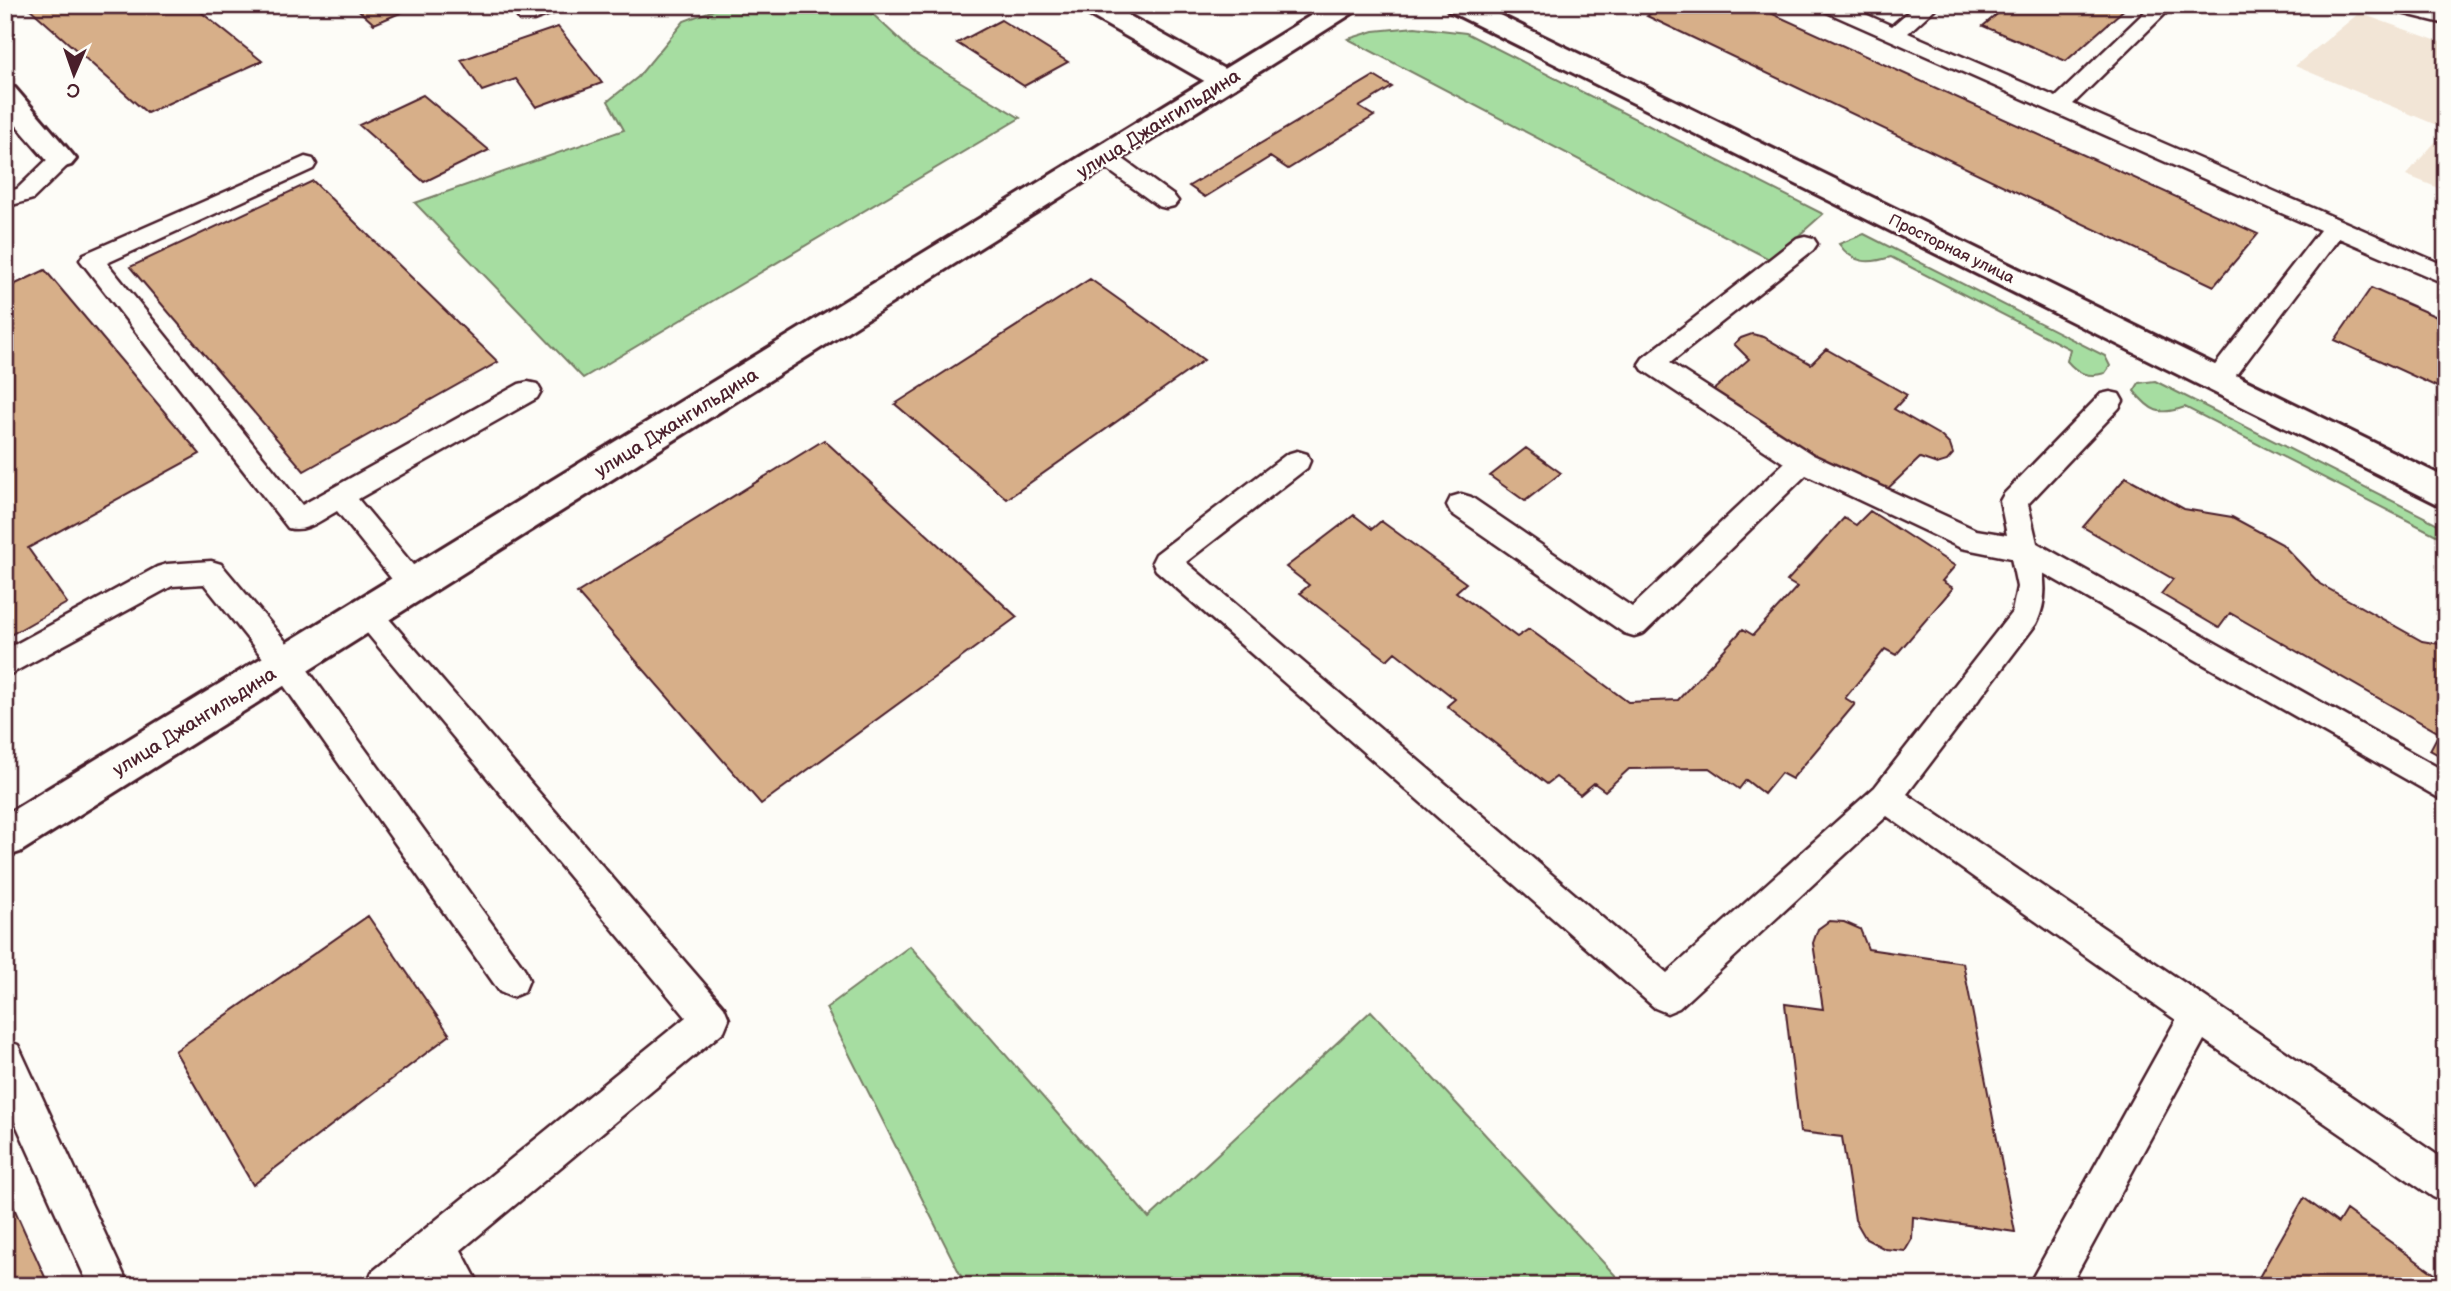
<svg xmlns="http://www.w3.org/2000/svg" width="2451" height="1291" font-family="'Balsamiq Sans',sans-serif">
  <style>
    .built { fill: #f2e5d6 }
    .green { fill: #a6dda1; stroke: #787e66; stroke-width: 2 }
    .building { fill: #d7af89; stroke: #4a1f2b; stroke-width: 2 }
    .lines { fill: none; stroke-linecap: round; stroke-linejoin: round }
    .lane-casing { stroke: #4a1f2b; stroke-width: 5 }
    .street-casing { stroke: #4a1f2b; stroke-width: 6 }
    .secondary-casing { stroke: #4a1f2b; stroke-width: 6 }
    .lane { fill: #fdfcf7; fill-rule: evenodd }
    .street { fill: #fdfcf7; fill-rule: evenodd }
    .secondary { fill: #fdfcf7; fill-rule: evenodd }
    .labels { text-anchor: middle; stroke-width: 5; stroke-linejoin: round; paint-order: stroke }
    .far-street-label { font-size: 16px; fill: #4a1f2b; stroke: #fdfcf7 }
    .street-label { font-size: 19px; fill: #4a1f2b; stroke: #fdfcf7 }
  </style>
  <rect width="100%" height="100%" fill="#fdfcf7"/>
  <filter id="ink" filterUnits="userSpaceOnUse"><feTurbulence type="fractalNoise" baseFrequency=".0143" numOctaves="2"/><feDisplacementMap in="SourceGraphic" scale="14" xChannelSelector="R" yChannelSelector="G"/><feConvolveMatrix kernelMatrix="1 2 1 2 8 2 1 2 1" color-interpolation-filters="sRGB"/></filter>
  <g filter="url(#ink)">
    <path class="built" d="M2359 13 2446 44V129L2295 66Z
      M2446 130V191L2406 175Z"/>
    <path class="green" d="M727 5H863L915 54 1020 118 583 378 415 203 624 130 608 101 638 77 684 21Z
      M1415 27 1466 33 1823 214 1771 260 1348 39 1374 31Z
      M1864 234 2105 356 2110 366 2105 373C2088 378 2078 374 2067 361L2070 349 1891 257C1869 264 1853 264 1839 244Z
      M2155 381 2446 528V540L2185 407C2159 416 2151 412 2134 391L2139 383Z
      M910 946 1149 1218 1371 1011 1625 1286H966L826 1008Z"/>
    <path class="building" d="M34 5H192L262 61 147 113 29 8Z
      M353 5H419L374 24Z
      M1663 5H1753L2258 234 2214 286 1647 16Z
      M2008 5H2129L2066 61 1983 26Z
      M1001 20 1068 62 1024 86 957 43Z
      M558 27 602 83 536 107 516 79 482 91 461 60Z
      M1374 76 1392 87 1359 107 1374 116 1288 169 1270 157 1205 197 1189 186Z
      M423 95 489 150 424 182 359 125Z
      M313 181 498 362 304 471 130 267Z
      M45 270 200 454 28 548 67 603 5 638V289Z
      M1090 279 1204 360 1007 499 895 404Z
      M2371 288 2446 321V391L2335 340Z
      M1752 334 1764 337 1811 364 1826 349 1907 395 1894 409 1941 436 1950 445 1953 454 1947 461 1937 464 1920 458 1881 495 1711 392 1749 359 1734 344 1741 338Z
      M824 440 1017 617 761 804 577 593Z
      M1526 448 1561 473 1525 501 1490 476Z
      M2126 477 2184 509 2232 517 2282 544 2320 584 2422 641 2446 645V759L2430 750 2439 733 2230 613 2219 628 2161 594 2173 579 2083 527Z
      M1870 511 1955 566 1942 581 1953 588 1896 655 1885 649 1845 698 1855 704 1792 779 1781 773 1764 794 1746 780 1739 789 1709 768 1629 769 1605 791 1594 783 1580 795 1556 777 1547 784 1447 706 1455 699 1395 652 1387 660 1300 593 1309 585 1286 567 1354 515 1372 529 1381 521 1466 583 1456 592 1517 637 1529 629 1628 702 1678 700 1743 629 1753 635 1797 587 1787 581 1844 518 1856 525Z
      M368 916 450 1035 253 1185 175 1051Z
      M1829 921 1844 922 1860 929 1868 949 1963 963 2015 1232 1913 1217 1912 1239 1905 1251 1885 1249 1866 1239 1855 1220 1842 1137 1800 1132 1785 1004 1823 1009 1813 943 1818 929Z
      M5 1188 49 1286H5Z
      M2304 1198 2338 1223 2346 1210 2446 1282V1286H2254Z"/>
    <g class="lines">
      <defs>
        <path id="lane" d="M537 5H567L564 9 534 20H520L517 16 520 12Z
          M1817 5H1845L1892 26 1916 5H1939L1908 33 2056 97 2152 5H2174L2073 104 2446 266V284L2339 238 2227 387 2218 389 2209 387 2205 380 2209 373 2320 230 1820 9Z
          M2382 5H2418L2446 12V24L2385 9Z
          M1104 149 1112 151 1174 196 1178 201 1174 206 1166 208 1158 206 1096 161 1093 156 1096 151Z
          M61 152 69 154 72 159 69 164 33 199 5 207V192L17 189 53 154Z
          M305 157 313 159 316 164 313 169 107 263 302 505 519 384 528 382 537 384 541 391 537 398 358 499 423 577 427 585 423 593 413 597 403 593 337 511C321 520 306 533 288 528L80 260 84 254Z
          M1805 236 1813 238 1817 244 1813 250 1670 363 1813 455 1976 530 2007 535 2000 501 2004 494 2101 394 2110 392 2119 394 2123 401 2119 408 2028 504 2037 543 2446 772V802L2043 573C2046 590 2044 609 2036 624L1907 794 2446 1161V1203L2433 1197 2204 1040 2070 1286H2028L2176 1020 1887 816 1679 1008 1667 1013 1655 1008 1156 570 1152 562 1156 554 1287 454 1297 451 1307 454 1310 461 1307 468 1186 562 1667 973 1875 787 2012 612 2017 587 2011 558 1961 548 1806 475 1644 633 1634 636 1624 633 1451 513 1447 505 1451 497 1461 494 1471 497 1632 607 1784 463 1643 370 1639 364 1643 358 1797 238Z
          M211 561 221 564 297 655 524 968 529 980 524 992 512 997 500 992 275 673 204 584 172 586 5 677V650L157 567 167 564Z
          M367 601 377 605 724 1007 729 1019 724 1031 461 1250 480 1286H438L431 1274 417 1286H366L372 1272 686 1017 357 621 352 613 357 605Z
          M5 1040 18 1045 129 1286H89L5 1100Z"/>
        <path id="street" d="M1078 5H1110L1235 75 1239 81 1235 87 1225 89 1215 87 1082 11Z
          M5 86 15 88 71 153 76 159 71 165 61 168 51 165 5 112Z"/>
        <path id="secondary" d="M1328 5H1360L1356 11 20 852 5 857V815Z
          M1445 5H1479L2446 478V508L1449 11Z"/>
      </defs>
      <use href="#lane" class="lane-casing"/>
      <use href="#street" class="street-casing"/>
      <use href="#secondary" class="secondary-casing"/>
      <use href="#lane" class="lane"/>
      <use href="#street" class="street"/>
      <use href="#secondary" class="secondary"/>
    </g>
  </g>
  <g class="labels">
    <g class="far-street-label">
      <text transform="translate(1952 248) rotate(26)" y="6">Просторная улица</text>
    </g>
    <g class="street-label">
      <text transform="translate(1158 123) rotate(-32)" y="7">улица Джангильдина</text>
      <text transform="translate(676 422) rotate(-32)" y="7">улица Джангильдина</text>
      <text transform="translate(194 721) rotate(-32)" y="7">улица Джангильдина</text>
    </g>
  </g>
  <rect width="2451" height="1291" fill="none" stroke="#fdfcf7" stroke-width="28"/>
  <rect x="14" y="14" width="2423" height="1263" fill="none" stroke="#4a1f2b" stroke-width="2.5" filter="url(#ink)"/>
  <g transform="translate(74 74) rotate(182)" stroke="#fdfcf7" stroke-width="5" paint-order="stroke">
  <path d="M0-5L12 26L0 18L-12 26Z" fill="#4a1f2b"/>
  <text y="-10" font-size="19" font-weight="bold" text-anchor="middle" fill="#4a1f2b">С</text>
  </g>
</svg>
